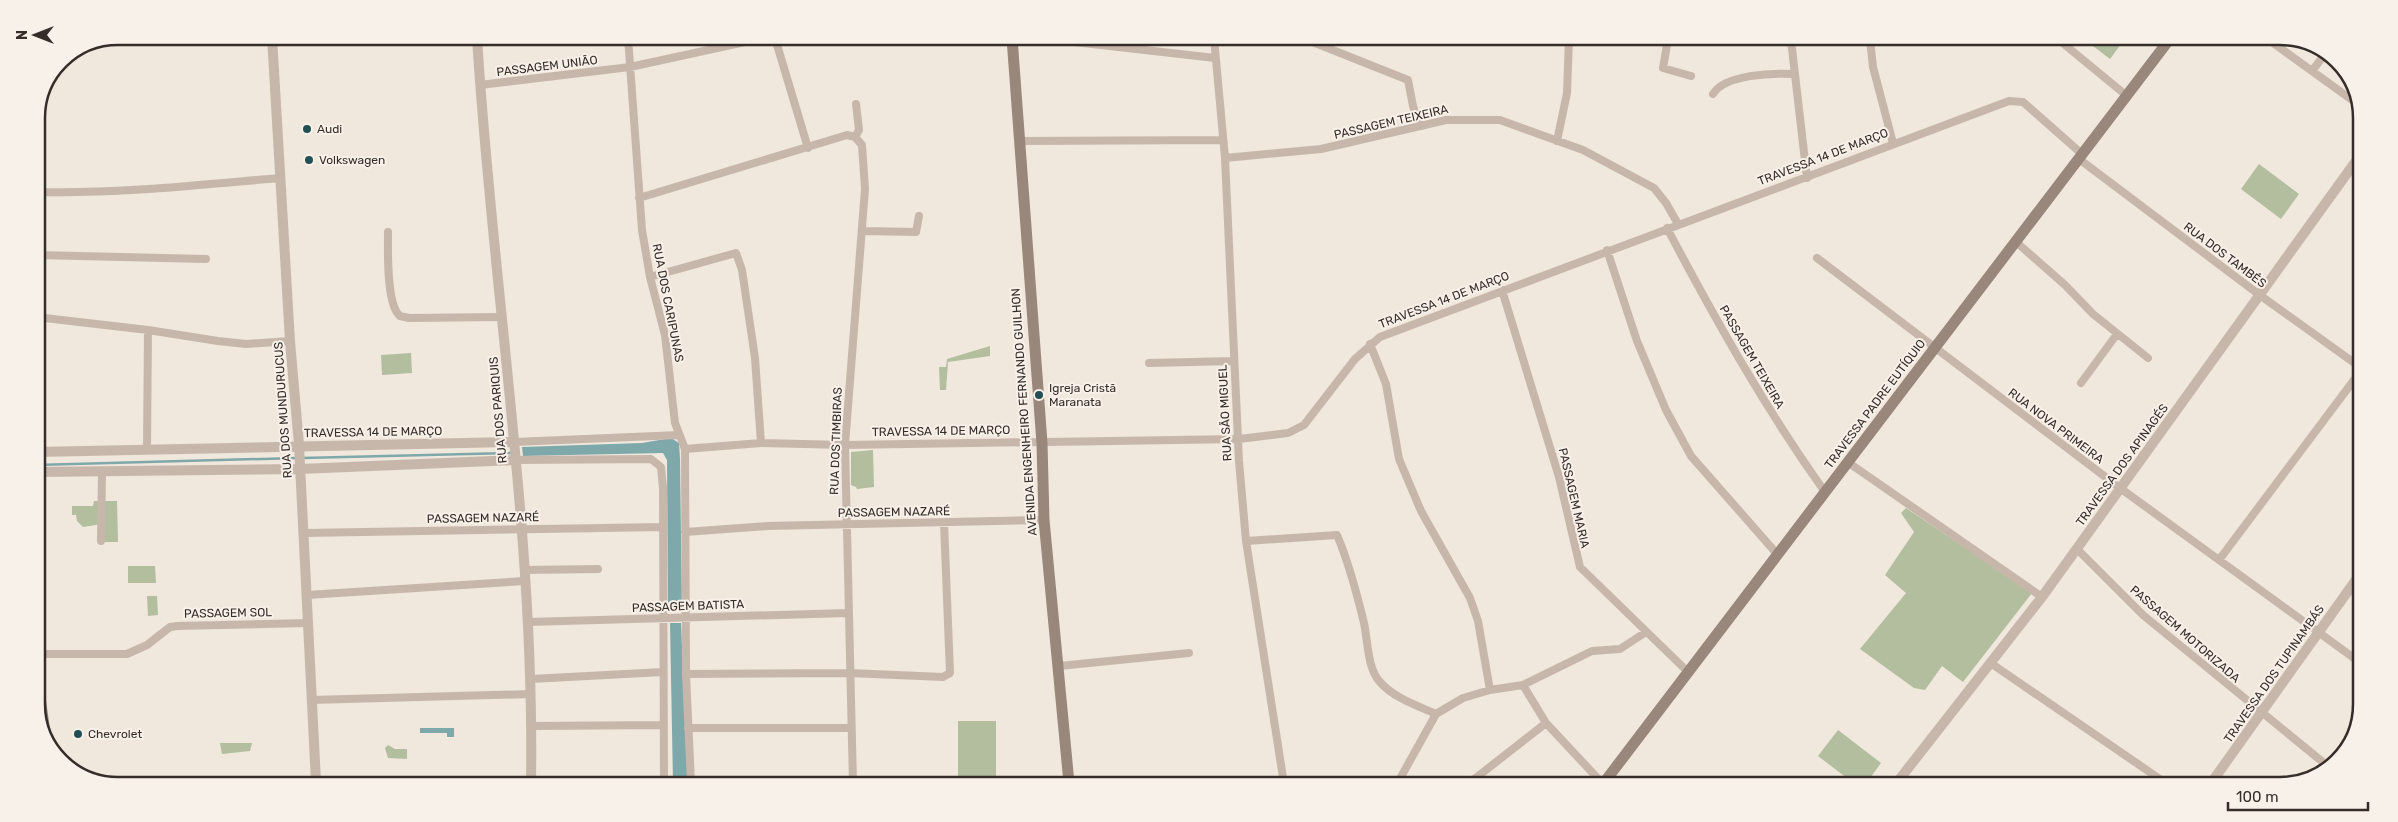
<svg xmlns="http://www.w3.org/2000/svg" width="2398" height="822" font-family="Rubik,sans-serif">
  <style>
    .green { fill: #b2be9e }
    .water { fill: #7ea8aa }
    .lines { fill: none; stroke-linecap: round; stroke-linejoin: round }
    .stream { stroke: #7ea8aa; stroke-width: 2.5 }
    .minor { stroke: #c7b7aa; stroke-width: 8 }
    .tertiary { stroke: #c7b7aa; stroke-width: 10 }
    .secondary { stroke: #9a877b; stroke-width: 11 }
    .poi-dot { fill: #224f53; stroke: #f8f1e9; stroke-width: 2 }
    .labels { text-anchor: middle; stroke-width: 4; stroke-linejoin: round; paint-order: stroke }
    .street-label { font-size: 12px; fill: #352d29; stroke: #f8f1e9 }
    .poi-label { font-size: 12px; fill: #352d29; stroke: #f8f1e9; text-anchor: start }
    .rim { fill: none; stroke: #352d29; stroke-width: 2.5 }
  </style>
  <rect width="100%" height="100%" fill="#f0e7dd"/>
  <path class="green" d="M384 37H417V42L384 44Z
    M2085 40H2124L2110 59Z
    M2259 164 2299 194 2281 219 2241 189Z
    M990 346V356L948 362 946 390H940L939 367H946L947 359Z
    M411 353 412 373 382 375 381 355Z
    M873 450 874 487 857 489 856 487 851 485V452Z
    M94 501H117L118 542H102V524L83 527 77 521 76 515H72V506H93Z
    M1906 508 2032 593 1963 682 1942 666 1925 690 1914 688 1860 649 1906 593 1885 575 1914 532 1901 513Z
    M128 566H155L156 583H128Z
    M147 596H157L158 615 148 616Z
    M958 721H996V778L958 779Z
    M1838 730 1881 763 1865 785H1856L1818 756Z
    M220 743H252L250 751 222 754Z
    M388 745 395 749H407V759L388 758 385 748Z"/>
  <path class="water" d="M671 438 679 443 680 459 682 611H668L667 460 663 453 523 456 522 447 642 443Z
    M670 623H681L688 783H673Z
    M420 728H454V737H447V733H420Z"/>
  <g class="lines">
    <path class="stream" d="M303 458 512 453
      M36 465 297 458"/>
    <path class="minor" d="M628 37 642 230 650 277 665 335 675 423 685 449 686 674 691 783
      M775 38 808 148
      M1039 38 1215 58
      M1214 38 1225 158 1239 461 1246 541 1284 784
      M1305 39 1408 80 1413 106 1420 126
      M1668 39 1663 68 1691 76
      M1791 40 1807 178
      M1870 40 1873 67 1893 143
      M2059 40 2127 96
      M2269 40 2359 105
      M2312 71 2325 54
      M480 85 630 67 764 38
      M1713 94C1725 74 1773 73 1794 74
      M1019 141 1223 140
      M1557 141 1567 93 1569 39
      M1225 158 1321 149 1446 120H1500L1583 150 1654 188 1666 203 1678 224
      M2079 159 2261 296 2360 367
      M36 192C118 194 199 185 280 178
      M639 198 847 135 855 137
      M1667 228C1715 319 1765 408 1825 492
      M863 231 916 232 919 216
      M388 232C388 250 386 305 400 316L409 318 502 317
      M2015 241 2065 285 2093 314 2148 358
      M1607 250 1637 341 1666 410 1691 456 1778 555
      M36 255 206 259
      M1817 258 2120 488 2358 661
      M650 277 736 253 742 270 755 358 761 443
      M1502 290 1559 477 1580 567 1688 672
      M36 317 148 330 218 341 246 344 290 341
      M1370 344 1386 384 1399 459 1421 511 1470 598 1478 621 1490 690
      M1149 363 1234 361
      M2081 383 2117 334
      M514 442 679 435
      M685 449 761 443 845 445 1239 439 1288 433 1304 425 1355 359 1380 337 2009 101 2023 102 2082 154
      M147 450 148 330
      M516 460 651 459 661 467 663 488 664 783
      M1849 463 2042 597
      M685 532 768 526 1044 520
      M304 533 663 527
      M101 541 102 472
      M1246 541 1337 535C1349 563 1357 594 1364 623 1368 641 1367 668 1380 682 1394 698 1416 705 1436 714
      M2077 549 2143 615 2330 768
      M2219 560 2360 372
      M525 570 598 569
      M307 595 525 581
      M528 622 848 613
      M36 654H127L147 645 170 627 177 626 308 623
      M1992 664 2170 786
      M1059 666 1189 653
      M686 674 849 673 943 677 950 673 944 523
      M531 679 663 672
      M1523 685 1546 723 1603 784
      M311 700 531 694
      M532 726 663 725
      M688 728H851
      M853 783 845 445 865 189 862 145 855 137 859 130 856 104
      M1118 783 1145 781H1284L1293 784
      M1397 784 1436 714 1463 698 1490 690 1523 685 1592 651 1620 649 1646 632
      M1468 784 1546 723"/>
    <path class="tertiary" d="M272 37 290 341 299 445 316 782
      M477 37C492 286 535 533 531 782
      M36 452 514 442
      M36 472 300 469 516 460
      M1895 785 2042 597 2361 154
      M2209 786 2358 577"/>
    <path class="secondary" d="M1012 38 1042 443 1044 520 1069 783
      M36 667 45 733
      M1603 784 2169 40"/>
  </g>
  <g class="poi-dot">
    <circle cx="307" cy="129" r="5"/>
    <circle cx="309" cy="160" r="5"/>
    <circle cx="1039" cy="395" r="5"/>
    <circle cx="78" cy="734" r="5"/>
  </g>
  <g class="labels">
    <g class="street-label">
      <text transform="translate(547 66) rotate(-7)" y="4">PASSAGEM UNIÃO</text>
      <text transform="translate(1391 122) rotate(-13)" y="4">PASSAGEM TEIXEIRA</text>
      <text transform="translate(1823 157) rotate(-21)" y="4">TRAVESSA 14 DE MARÇO</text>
      <text transform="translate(2225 255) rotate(37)" y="4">RUA DOS TAMBÉS</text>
      <text transform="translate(1444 300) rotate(-21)" y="4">TRAVESSA 14 DE MARÇO</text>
      <text transform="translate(668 303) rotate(79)" y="4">RUA DOS CARIPUNAS</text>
      <text transform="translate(1752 357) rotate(60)" y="4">PASSAGEM TEIXEIRA</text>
      <text transform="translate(1875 404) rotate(-53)" y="4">TRAVESSA PADRE EUTÍQUIO</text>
      <text transform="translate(283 410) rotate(-94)" y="4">RUA DOS MUNDURUCUS</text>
      <text transform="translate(498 410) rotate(-95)" y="4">RUA DOS PARIQUIS</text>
      <text transform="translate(1024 412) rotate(-94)" y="4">AVENIDA ENGENHEIRO FERNANDO GUILHON</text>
      <text transform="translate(1225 413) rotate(-93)" y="4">RUA SÃO MIGUEL</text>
      <text transform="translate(2056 426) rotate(37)" y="4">RUA NOVA PRIMEIRA</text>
      <text transform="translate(941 431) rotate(-1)" y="4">TRAVESSA 14 DE MARÇO</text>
      <text transform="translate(373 432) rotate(-1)" y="4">TRAVESSA 14 DE MARÇO</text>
      <text transform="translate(836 441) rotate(-88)" y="4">RUA DOS TIMBIRAS</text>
      <text transform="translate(2122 465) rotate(-54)" y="4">TRAVESSA DOS APINAGÉS</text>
      <text transform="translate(1574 498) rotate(77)" y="4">PASSAGEM MARIA</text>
      <text transform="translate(894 512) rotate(-1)" y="4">PASSAGEM NAZARÉ</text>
      <text transform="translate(483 518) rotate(-1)" y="4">PASSAGEM NAZARÉ</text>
      <text transform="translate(688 606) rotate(-2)" y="4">PASSAGEM BATISTA</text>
      <text transform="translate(228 613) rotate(-1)" y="4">PASSAGEM SOL</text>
      <text transform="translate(2185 634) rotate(41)" y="4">PASSAGEM MOTORIZADA</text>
      <text transform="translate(2274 674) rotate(-55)" y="4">TRAVESSA DOS TUPINAMBÁS</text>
    </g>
    <g class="poi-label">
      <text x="317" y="133">Audi</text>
      <text x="319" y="164">Volkswagen</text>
      <text x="1049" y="392">Igreja Cristã<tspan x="1049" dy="14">Maranata</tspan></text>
      <text x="88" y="738">Chevrolet</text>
    </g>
  </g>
  <path d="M0 0H2398V822H0ZM118 45H2280A73 73 0 0 1 2353 118V704A73 73 0 0 1 2280 777H118A73 73 0 0 1 45 704V118A73 73 0 0 1 118 45Z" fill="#f8f1e9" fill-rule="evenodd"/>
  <path class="rim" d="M118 45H2280A73 73 0 0 1 2353 118V704A73 73 0 0 1 2280 777H118A73 73 0 0 1 45 704V118A73 73 0 0 1 118 45Z"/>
  <g transform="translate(35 35) rotate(270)" stroke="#f8f1e9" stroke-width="4" paint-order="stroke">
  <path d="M0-4L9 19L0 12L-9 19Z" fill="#352d29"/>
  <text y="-8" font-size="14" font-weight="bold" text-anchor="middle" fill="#352d29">N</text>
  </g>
  <path d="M2228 802v8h140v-8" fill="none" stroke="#352d29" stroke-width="2.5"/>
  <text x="2236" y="802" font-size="15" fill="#352d29" stroke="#f8f1e9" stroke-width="4" paint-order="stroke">100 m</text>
</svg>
